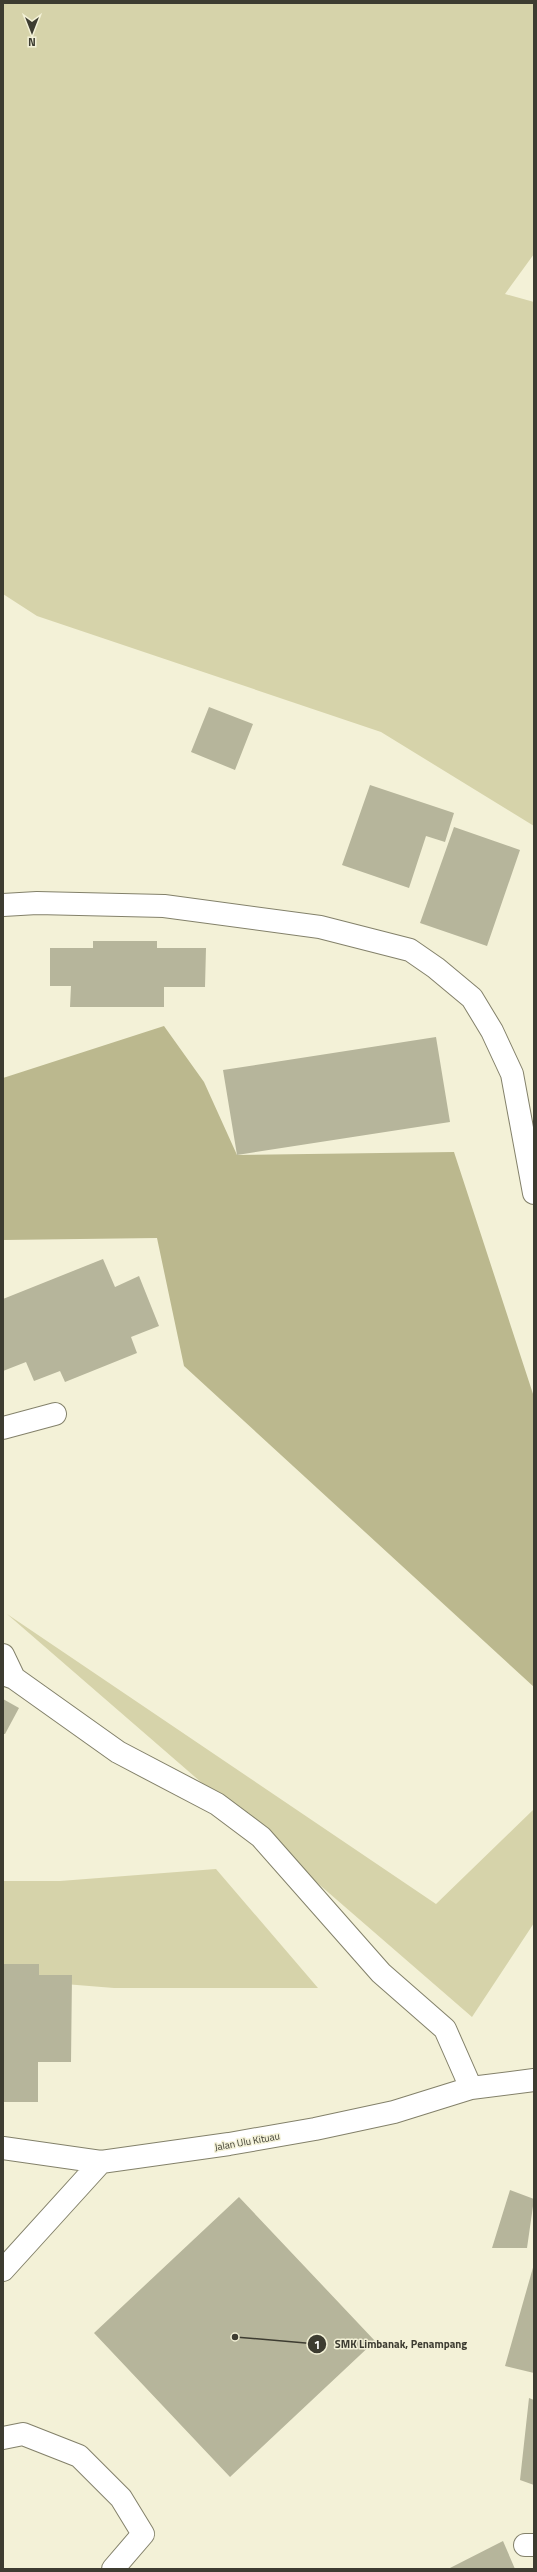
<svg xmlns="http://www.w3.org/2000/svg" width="537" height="2572" font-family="'Titillium Web',sans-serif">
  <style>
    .green { fill: #d6d3aa }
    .forest { fill: #bbb88e }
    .building { fill: #b6b59b }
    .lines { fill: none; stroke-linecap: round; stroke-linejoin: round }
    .minor-casing { stroke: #83816a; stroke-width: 24 }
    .minor { stroke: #fff; stroke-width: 22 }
    .labels { text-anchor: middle; stroke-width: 3; stroke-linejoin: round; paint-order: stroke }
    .street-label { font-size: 10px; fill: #3d3c31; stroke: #f3f1d7 }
    .leader { fill: none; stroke: #3d3c31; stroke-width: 1.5 }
    .callout-dot { fill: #3d3c31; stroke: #f3f1d7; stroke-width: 1.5 }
    .mark-label { font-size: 12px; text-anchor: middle; font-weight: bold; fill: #fff }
    .callout-label { font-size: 11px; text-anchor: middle; font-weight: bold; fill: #3d3c31; stroke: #f3f1d7; stroke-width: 3; stroke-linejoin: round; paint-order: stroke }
  </style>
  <rect width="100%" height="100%" fill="#f3f1d7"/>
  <path class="green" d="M3 3H534V254L505 294 534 302V826L381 732 37 616 3 594Z
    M7 1614 436 1904 534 1809V1923L472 2017Z
    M216 1869 318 1988H114L3 1979V1881H60Z"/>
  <path class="forest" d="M164 1026 204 1082 237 1155 454 1152 534 1397V1687L184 1366 157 1238 3 1240V1078Z"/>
  <path class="building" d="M209 707 253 724 235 770 191 752Z
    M370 785 454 813 445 842 426 836 409 888 342 865Z
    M454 827 520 850 487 946 420 923Z
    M93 941H157V948H206L205 987H164V1007H70L71 986H50V948H93Z
    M436 1037 450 1122 237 1155 223 1070Z
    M103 1259 115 1287 139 1276 159 1326 131 1337 137 1353 65 1382 60 1371 34 1381 26 1362 3 1371V1299Z
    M3 1699 19 1708 5 1734H3Z
    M3 1964H39V1975H72L71 2062H38V2102H3Z
    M510 2190 534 2199 527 2248H492Z
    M239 2197 375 2341 230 2477 94 2333Z
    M534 2264V2373L505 2366Z
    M529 2398 534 2400V2485L520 2480Z
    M503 2541 515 2569H448Z"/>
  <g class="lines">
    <defs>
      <path id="minor" d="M3 905 37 903 164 906 320 927 410 950 436 968 472 998 492 1031 512 1074 534 1193
        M3 1428 55 1414
        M3 1655 14 1678
        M3 1674 14 1678 118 1752 217 1804 261 1837 381 1973 445 2029 471 2088
        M3 2148 101 2162
        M3 2270 101 2162 229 2144 315 2129 394 2112 471 2088 534 2080
        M3 2438 23 2434 79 2456 121 2498 143 2534 113 2569
        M525 2545H534"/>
    </defs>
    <use href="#minor" class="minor-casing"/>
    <use href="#minor" class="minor"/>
  </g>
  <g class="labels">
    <g class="street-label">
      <text transform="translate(247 2141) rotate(-10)" y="4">Jalan Ulu Kituau</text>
    </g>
  </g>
  <path class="leader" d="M235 2337L317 2344"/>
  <g class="callout-dot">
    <circle cx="235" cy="2337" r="4"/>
    <circle cx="317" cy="2344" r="10"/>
  </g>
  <g class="mark-label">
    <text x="317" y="2349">1</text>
  </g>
  <g class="callout-label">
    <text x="401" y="2348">SMK Limbanak, Penampang</text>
  </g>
  <rect width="537" height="2572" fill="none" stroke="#3d3c31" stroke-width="8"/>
  <g transform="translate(32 32) rotate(180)" stroke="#f3f1d7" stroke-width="3" paint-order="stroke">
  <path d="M0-3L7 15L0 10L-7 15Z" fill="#3d3c31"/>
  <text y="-6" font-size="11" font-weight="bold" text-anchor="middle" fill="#3d3c31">N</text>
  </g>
</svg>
